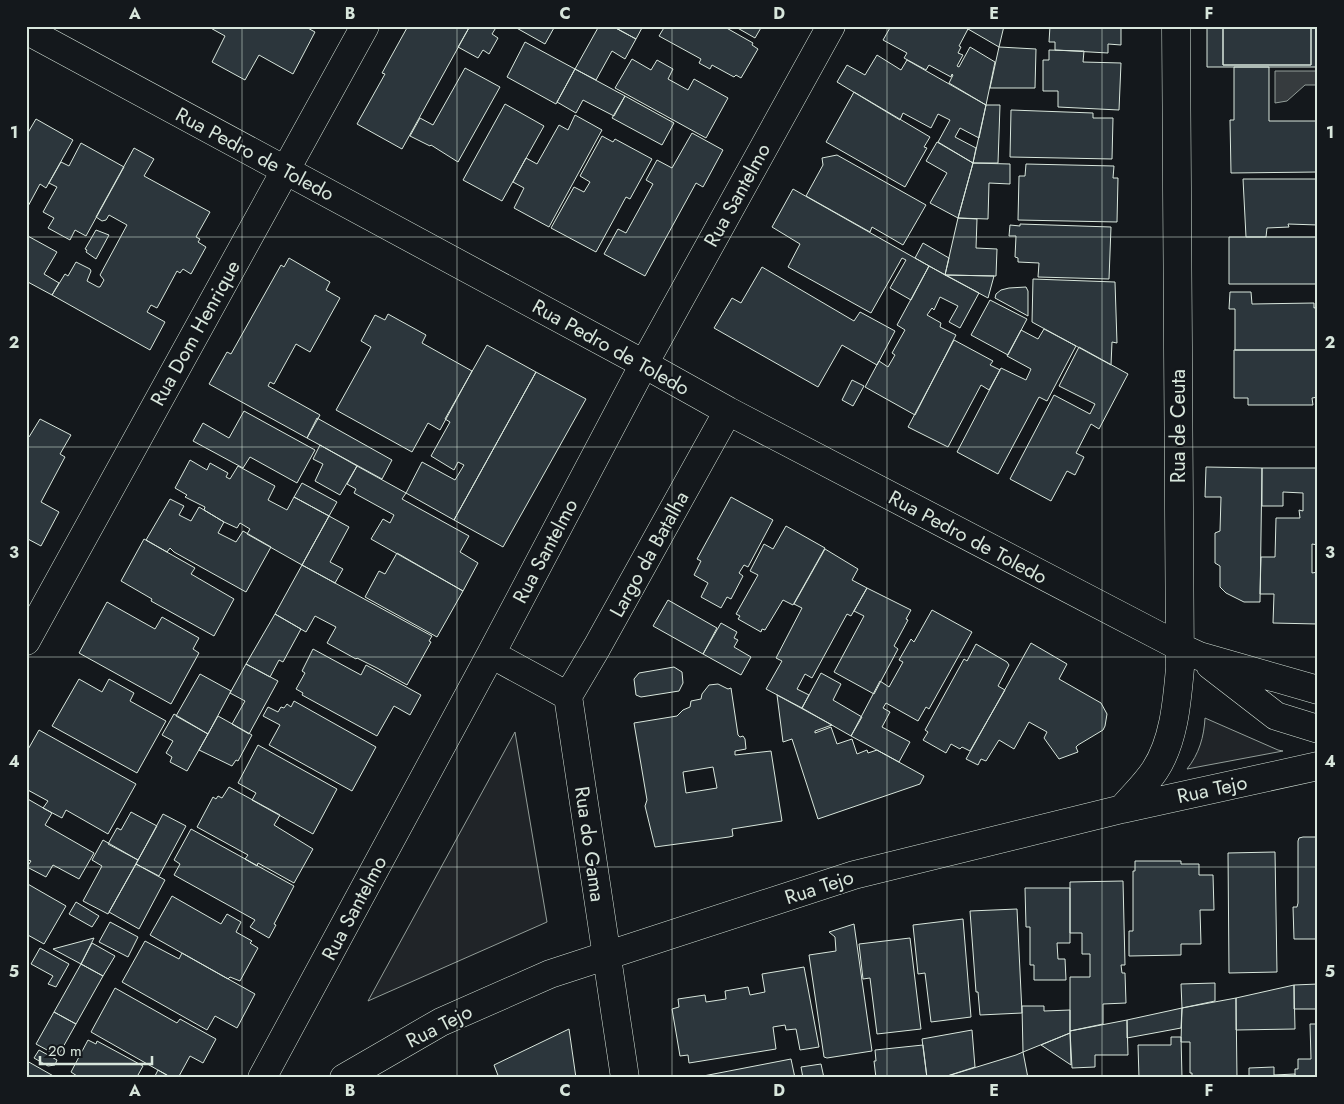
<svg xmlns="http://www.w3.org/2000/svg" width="1344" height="1104" font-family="Jost,sans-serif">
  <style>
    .green { fill: #202428; stroke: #939e99 }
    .water { fill: #363b3e; stroke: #939e99 }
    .building { fill: #2c363c; stroke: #d8e6dc; fill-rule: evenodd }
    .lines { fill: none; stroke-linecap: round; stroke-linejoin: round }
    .minor-casing { stroke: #d8e6dc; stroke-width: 29 }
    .minor { stroke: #14181c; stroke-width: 28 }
    .grid { fill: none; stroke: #d8e6dc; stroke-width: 1; stroke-opacity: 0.55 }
    .labels { text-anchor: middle; stroke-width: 4; stroke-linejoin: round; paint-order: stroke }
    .street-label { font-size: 20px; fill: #d8e6dc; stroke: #14181c }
    .neatline { fill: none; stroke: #d8e6dc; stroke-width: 2 }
    .grid-label { font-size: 16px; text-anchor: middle; font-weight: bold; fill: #d8e6dc }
  </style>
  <rect width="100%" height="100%" fill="#14181c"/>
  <path class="green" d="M1205 718 1278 750 1283 751 1187 769C1199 754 1204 737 1205 718Z
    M515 732 547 922 368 1001Z"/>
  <path class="water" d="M1275 71H1318V85H1305L1287 101 1275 103Z"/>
  <path class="building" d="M207 26H304L315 32 293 74 259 55 245 80 212 62 225 36Z
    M408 26H470L402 149 357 124 385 74 382 73Z
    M470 26H497L492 34 498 38 489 54 483 50 478 58 458 47Z
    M513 26H555L545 44Z
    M599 26H612L636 39 625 59 612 51 596 80 575 69Z
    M612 26H643L636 39Z
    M665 26H682L685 28 686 26H723L753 43 752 45 758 49 741 78 736 75 734 77 712 65 710 69 699 63 701 59 659 36Z
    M734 26H762L755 38Z
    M891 26H962L968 29 959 46 961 47 958 53 963 55 957 66 959 67 970 47 995 62 986 105 949 83 953 75 952 74 951 77 929 65 926 70 904 58 907 53 883 40Z
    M962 26H1004L999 47 968 29Z
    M1050 26H1121V45L1108 44V53L1055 50V42H1049Z
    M1207 26H1223V65H1311V26H1318V67H1207Z
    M1223 26H1311V65H1223Z
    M525 42 575 69 556 104 507 77Z
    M999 47 1036 49 1035 88H990Z
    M1049 50 1084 51 1083 62 1121 63 1119 110 1058 107V91H1043V60H1049Z
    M877 55 901 70 907 60 986 105 979 138 960 128 955 137 976 148 973 163 938 142 950 120 938 114 931 128 903 113 900 120 837 82 847 65 865 75Z
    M632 59 651 70 657 60 673 69 668 79 688 90 694 79 728 98 706 138 615 88Z
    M1234 67H1269V121H1318V172L1231 173 1230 120H1234Z
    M465 68 500 87 458 162 431 145 430 146 410 136 420 118 433 125Z
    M575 69 625 96 614 116 583 100 576 113 557 102Z
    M854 92 930 137 924 147 927 148 905 187 826 142Z
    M625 96 674 123 662 145 612 118Z
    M505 104 544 126 502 201 463 180Z
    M986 105H1000L998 163H973Z
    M1011 110 1093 113V118H1113L1112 159 1010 157Z
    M575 115 602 130 549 227 514 208 524 188 513 182 526 158 537 164 559 125 568 130Z
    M36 119 73 140 46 188 40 184 26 210V136Z
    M692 133 723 150 703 187 696 183 645 276 604 254 618 229 626 233 653 184 646 180 657 160 672 168Z
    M602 136 613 142 615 139 652 159 630 199 626 197 596 252 551 228 574 187 584 192 590 182 580 176Z
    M937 142 973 163 958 218 930 203 947 173 926 161Z
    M81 143 124 167 86 236 75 230 70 240 48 228 54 218 43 212 57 187 49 183 61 162 69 166Z
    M134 148 154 159 144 176 210 212 196 237 200 239 198 242 206 247 191 274 183 269 180 273 177 271 157 308 151 305 147 312 165 322 150 350 52 295 65 274 68 276 76 262 90 269 91 271 87 281 98 287H100L104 280 100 275 127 225 109 215 106 220 102 221 96 217Z
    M837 155 926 205 903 245 872 227 870 232 806 196 823 165 822 158Z
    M973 163 1010 164V184L989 183 988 219 958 218Z
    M1026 164 1114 166 1113 178H1118L1117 222 1018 220 1019 176H1025Z
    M1243 179H1318V225L1288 224 1289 227 1267 228 1266 237H1246Z
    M793 189 929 266 911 300 890 288 906 260 902 258 871 313 788 267 800 244 772 227Z
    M958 218 977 219 976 248 997 249 996 276 945 275Z
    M1020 224 1111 227 1109 279 1038 277 1039 263 1018 262V258L1015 257 1016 236H1009L1010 225 1020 226Z
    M96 230 109 235 96 259 86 252 87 250 85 249Z
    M26 235 57 252 44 274 59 283 52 295 26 281Z
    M1229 237H1318V284H1229Z
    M923 243 949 258 945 275 915 258Z
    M289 258 330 282 326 290 340 298 310 352 296 344 274 384 270 382 268 386 320 415 307 438 209 384 227 352 231 354 281 265 284 267Z
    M929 266 979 293 960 328 949 322 958 306 940 297 934 310 932 308 927 315 941 323 940 327 956 335 915 415 865 387 879 361 888 367 895 355 892 353 905 330 897 325Z
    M762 267 854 321 860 312 895 331 877 365 842 345 818 387 714 328 732 298 741 303Z
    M945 275 994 276 988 298Z
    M1033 279 1115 282 1117 343 1112 342 1111 365 1032 322Z
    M1026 287 1028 291V316L995 298 996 294 1001 290 1009 288Z
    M1230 292H1251L1252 304 1314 303V308L1318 307V350H1235V309H1229Z
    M990 300 1027 319 1008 355 971 335Z
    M388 314 426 335 422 343 472 371 440 430 428 423 412 452 336 410 371 347 361 341 375 315 385 320Z
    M1044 329 1076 346 1047 401 1039 397 998 474 957 452 1001 368 1026 380 1031 369 1007 356 1021 330 1038 339Z
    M954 340 993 361 990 365 1000 370 989 390 981 385 948 447 908 427Z
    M487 345 536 372 454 520 406 493 422 462 455 480 464 465 458 462 454 470 431 456 450 422 445 419Z
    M1079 347 1128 374 1099 429 1091 424 1076 453 1084 457 1075 475 1067 471 1051 501 1010 479 1054 395 1090 414 1095 404 1059 386Z
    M1234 350H1318V397L1312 398 1313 405H1248V398H1234Z
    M536 372 586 399 503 547 454 520Z
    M852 380 864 386 853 406 842 400Z
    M244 411 315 450 297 483 250 457 243 468 193 441 203 423 229 438Z
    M317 418 392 460 382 479 307 438Z
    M40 419 71 435 60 454 65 457 41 502 59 512 41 546 26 538V436L29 437Z
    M320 445 357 466 340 495 315 481 323 464 313 459Z
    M190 460 207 470 210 463 228 473 226 477 230 479 238 466 275 486 268 500 287 510 294 497 329 516 302 565 247 534 250 529 240 523 237 528 224 522 204 510 205 507 185 497 187 495 175 488Z
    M357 466 406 493 402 499 469 536 460 552 478 563 463 591 371 539 383 519 390 523 394 515 354 493 356 489 347 484Z
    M1206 467 1262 468 1260 602H1244L1226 593 1220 587V566L1215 563V533L1220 531 1221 497H1205Z
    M1262 468H1318V545L1312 544V573L1318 572 1317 624 1273 623 1274 594H1260L1261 557H1275L1276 518H1300L1299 510 1303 511V493L1283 492V506H1262Z
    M302 483 337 502 329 516 294 497Z
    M731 497 773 520 748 567 744 565 739 573 743 576 731 599 727 597 721 608 701 597 708 583 694 575 701 561 697 559Z
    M170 499 184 506 179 515 191 521 199 507 224 522 218 533 236 542 243 531 271 547 246 592 174 552 170 548 167 552 146 540Z
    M329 516 349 527 330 562 343 569 335 583 302 565Z
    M786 526 825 548 793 605 783 600 765 630 762 629 761 632 738 619 740 616 736 614 758 575 750 571 764 544 773 549Z
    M144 539 195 568 191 574 234 599 214 636 151 601 152 599 121 581Z
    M825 549 858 569 852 580 867 588 851 616 847 614 812 678 805 674 797 689 809 695 802 708 766 689 782 661 776 658 802 608 794 604Z
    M397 553 463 591 437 637 365 597 379 571 385 574Z
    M302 565 432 636 429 641 431 642 407 685 377 668 357 658 356 659 327 643 336 627 315 616 306 632 275 614Z
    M867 588 911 610 906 619 908 620 894 646 898 649 874 694 834 672 864 616 854 611Z
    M668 600 717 628 703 654 653 626Z
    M107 602 155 629 162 617 199 638 193 649 199 653 171 704 79 653Z
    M932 610 972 632 929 709 926 707 918 721 886 703 883 708 890 712 882 727 910 742 899 762 851 736 880 681 889 687 903 662 899 660 911 639 914 642Z
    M275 614 301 629 283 662 279 660 270 677 246 664Z
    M721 623 737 632 734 638 738 640 734 647 751 657 741 675 703 654Z
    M1031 643 1067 664 1059 679 1101 703 1107 714 1105 726 1103 730 1078 745 1076 747 1078 752 1059 759 1044 738 1047 732 1029 722 1014 749 999 740 986 761 981 759 978 765 966 759Z
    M976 644 1007 662 1009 665 998 686 1005 690 970 751 962 747 960 749 951 744 946 753 923 740 928 732 925 730 964 659 967 661Z
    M313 649 361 675 366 665 421 695 410 715 394 706 377 736 302 695 303 693 296 689 305 673 302 671Z
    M246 664 278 681 249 734 232 724 245 701 230 693Z
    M674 667 682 672 683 683 679 691 641 697 636 695 634 679 639 673Z
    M821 673 841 684 833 700 862 717 851 736 802 708Z
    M200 674 231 691 208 734 176 716Z
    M79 679 102 692 109 679 134 693 130 701 166 721 137 773 52 726Z
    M718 684 728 689 731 688 738 735 740 737 743 736 745 739 746 749 735 751V755L771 751 782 821 732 829 733 836 729 837 655 847 645 806 647 800 634 723 677 716 683 710 690 707 691 701 701 699 702 694 709 685ZM713 767 717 788 686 793 683 772Z
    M777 695 832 725 815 731V733L831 727 837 744 852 739 857 754 867 750 868 753 877 750 924 776 920 784 818 819 792 739 783 742Z
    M294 701 376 747 352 791 269 745 280 725 263 716 268 707 278 712 281 707 284 708 287 704 291 707Z
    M174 714 208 734 187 771 170 762 172 757 166 753 173 741 162 735Z
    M218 716 252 735 238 761 236 760 232 766 199 750Z
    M39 730 136 784 108 834 66 810 62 818 43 808 48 801 26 789V753Z
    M258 745 337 789 313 834 252 800 256 793 238 783Z
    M229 787 280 815 274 825 313 849 294 883 258 863 257 866 245 859 248 855 197 827 213 797 216 799 218 796 222 798Z
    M26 798 52 813 45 825 94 853 79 879 53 865 46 877 27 867 31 861 26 859Z
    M131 812 157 826 138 860 108 844 117 828 121 830Z
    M163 814 186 826 159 876 136 864Z
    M191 829 294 886 274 924 276 925 269 938 250 927 255 920 174 875 180 864 174 860Z
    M1303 837H1318V939H1294L1293 907H1297L1298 903V841L1299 838Z
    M103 840 138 860 108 914 83 901 102 866 92 860Z
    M1275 852 1277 972 1229 973 1228 853Z
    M1135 861H1181V864H1199V875H1213L1214 910H1200L1201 944H1181V955L1129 956V931H1133V871H1135Z
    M136 864 165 880 139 929 109 912Z
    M1123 881 1125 965H1121L1122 973H1125L1126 1003 1103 1004V1024L1070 1031V977H1090V954H1082V933H1070V882Z
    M26 883 66 906 44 944 26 934Z
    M1025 888H1070V943H1057L1058 959H1065L1066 980H1034V965H1030V927H1026Z
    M172 896 221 924 227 914 241 922 236 932 252 941 250 943 258 948 240 981 230 977 228 979 150 935Z
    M76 902 99 916 92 927 69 914Z
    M1017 909 1022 1013 980 1015 978 992H976L970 911Z
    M963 919 971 1017 931 1022 925 973 918 974 913 925Z
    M110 922 138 937 128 957 99 942Z
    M854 924 872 1051 827 1058 824 1057 809 955 836 951 835 937 829 932Z
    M94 938 81 964 53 949Z
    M910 938 921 1029 877 1034 870 978 863 979 859 944Z
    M145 941 179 959 182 953 255 994 237 1028 215 1016 207 1030 122 982Z
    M92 943 115 956 103 976 81 964Z
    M40 948 69 964 56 987 48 984 53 976 31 964Z
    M81 964 103 976 76 1024 54 1012Z
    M804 967 819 1047 800 1050 796 1029 786 1030 785 1025 773 1027 776 1049 689 1063 688 1055 680 1056 672 1009 679 1007 678 999 705 995 706 1002 726 999 725 991 748 987 750 995 765 992 762 974Z
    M1215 983V1001L1182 1008 1181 984Z
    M1318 984V1009H1294V985Z
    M1294 985 1295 1029 1236 1030V998Z
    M115 988 177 1023 180 1019 216 1039 203 1063 190 1056 178 1078H172L91 1032Z
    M1236 998 1237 1078H1192V1073H1190V1042H1181L1182 1008Z
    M1022 1006H1044V1011L1070 1010V1033L1023 1052Z
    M1182 1008 1181 1028 1127 1038V1020Z
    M54 1012 76 1024 58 1056 36 1044Z
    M1127 1020 1128 1055H1095V1067L1072 1068 1070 1031Z
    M1310 1024H1318V1078H1295V1069H1298V1059H1311Z
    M569 1029 576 1078H499L494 1065Z
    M972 1030 975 1067 941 1078H927L922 1039Z
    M1070 1033 1071 1065 1041 1045Z
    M1171 1037H1181L1182 1078H1139L1138 1045H1171Z
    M88 1040 96 1044 97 1041 143 1066 138 1075 144 1078H80L71 1072Z
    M923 1045 927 1078H876L874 1061H876L875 1050Z
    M39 1050 57 1060 55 1065 48 1066 34 1058Z
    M1023 1052 1028 1078H941L1016 1055Z
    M791 1059 795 1078H693Z
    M27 1061 57 1078H26Z
    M821 1064 824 1078H803L801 1067Z
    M1274 1067V1075L1295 1074V1078H1249V1068Z
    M158 1070 172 1078H154Z"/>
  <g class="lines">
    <defs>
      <path id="minor" d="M26 30 644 364 728 411 1186 650 1199 656 1318 690
        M26 641 365 26
        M491 654 568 696
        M1210 665 1276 716 1318 729
        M568 696 625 1078
        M568 696 597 647 728 411
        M1122 809C1133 796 1146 784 1155 770 1174 741 1177 702 1180 668L1176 26
        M262 1078 491 654 644 364 831 26
        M344 1078 441 1022 550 974 854 875 1122 809 1318 766"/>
    </defs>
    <use href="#minor" class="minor-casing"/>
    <use href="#minor" class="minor"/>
  </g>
  <path class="grid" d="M242 26V1078M457 26V1078M672 26V1078M887 26V1078M1102 26V1078M26 237H1318M26 447H1318M26 657H1318M26 867H1318"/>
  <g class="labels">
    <g class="street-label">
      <text transform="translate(255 154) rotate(28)" y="7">Rua Pedro de Toledo</text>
      <text transform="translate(737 195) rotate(-61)" y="7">Rua Santelmo</text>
      <text transform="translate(195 333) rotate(-61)" y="7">Rua Dom Henrique</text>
      <text transform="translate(611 347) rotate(29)" y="7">Rua Pedro de Toledo</text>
      <text transform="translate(1178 426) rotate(-90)" y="7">Rua de Ceuta</text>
      <text transform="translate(968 537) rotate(28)" y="7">Rua Pedro de Toledo</text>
      <text transform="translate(545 551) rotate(-62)" y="7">Rua Santelmo</text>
      <text transform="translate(649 554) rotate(-61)" y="7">Largo da Batalha</text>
      <text transform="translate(1212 789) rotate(-12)" y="7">Rua Tejo</text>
      <text transform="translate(590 844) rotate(82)" y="7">Rua do Gama</text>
      <text transform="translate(819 887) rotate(-18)" y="7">Rua Tejo</text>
      <text transform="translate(354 908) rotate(-62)" y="7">Rua Santelmo</text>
      <text transform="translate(439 1026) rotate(-27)" y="7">Rua Tejo</text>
    </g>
  </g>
  <rect width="1344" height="1104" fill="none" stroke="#14181c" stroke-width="55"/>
  <path d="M40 1056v8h112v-8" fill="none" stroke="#d8e6dc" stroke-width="2.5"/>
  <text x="48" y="1056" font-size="15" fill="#d8e6dc" stroke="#14181c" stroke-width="4" paint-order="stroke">20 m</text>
  <rect x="28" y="28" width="1288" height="1048" class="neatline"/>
  <g class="grid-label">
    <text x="135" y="19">A</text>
    <text x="350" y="19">B</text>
    <text x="565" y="19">C</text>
    <text x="779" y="19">D</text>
    <text x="994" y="19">E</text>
    <text x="1209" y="19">F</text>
    <text x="14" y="138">1</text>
    <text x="1330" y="138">1</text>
    <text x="14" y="348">2</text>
    <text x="1330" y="348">2</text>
    <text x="14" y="558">3</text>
    <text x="1330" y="558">3</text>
    <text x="14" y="767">4</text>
    <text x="1330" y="767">4</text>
    <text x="14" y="977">5</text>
    <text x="1330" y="977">5</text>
    <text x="135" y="1096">A</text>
    <text x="350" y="1096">B</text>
    <text x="565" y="1096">C</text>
    <text x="779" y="1096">D</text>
    <text x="994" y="1096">E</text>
    <text x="1209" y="1096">F</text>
  </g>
</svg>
